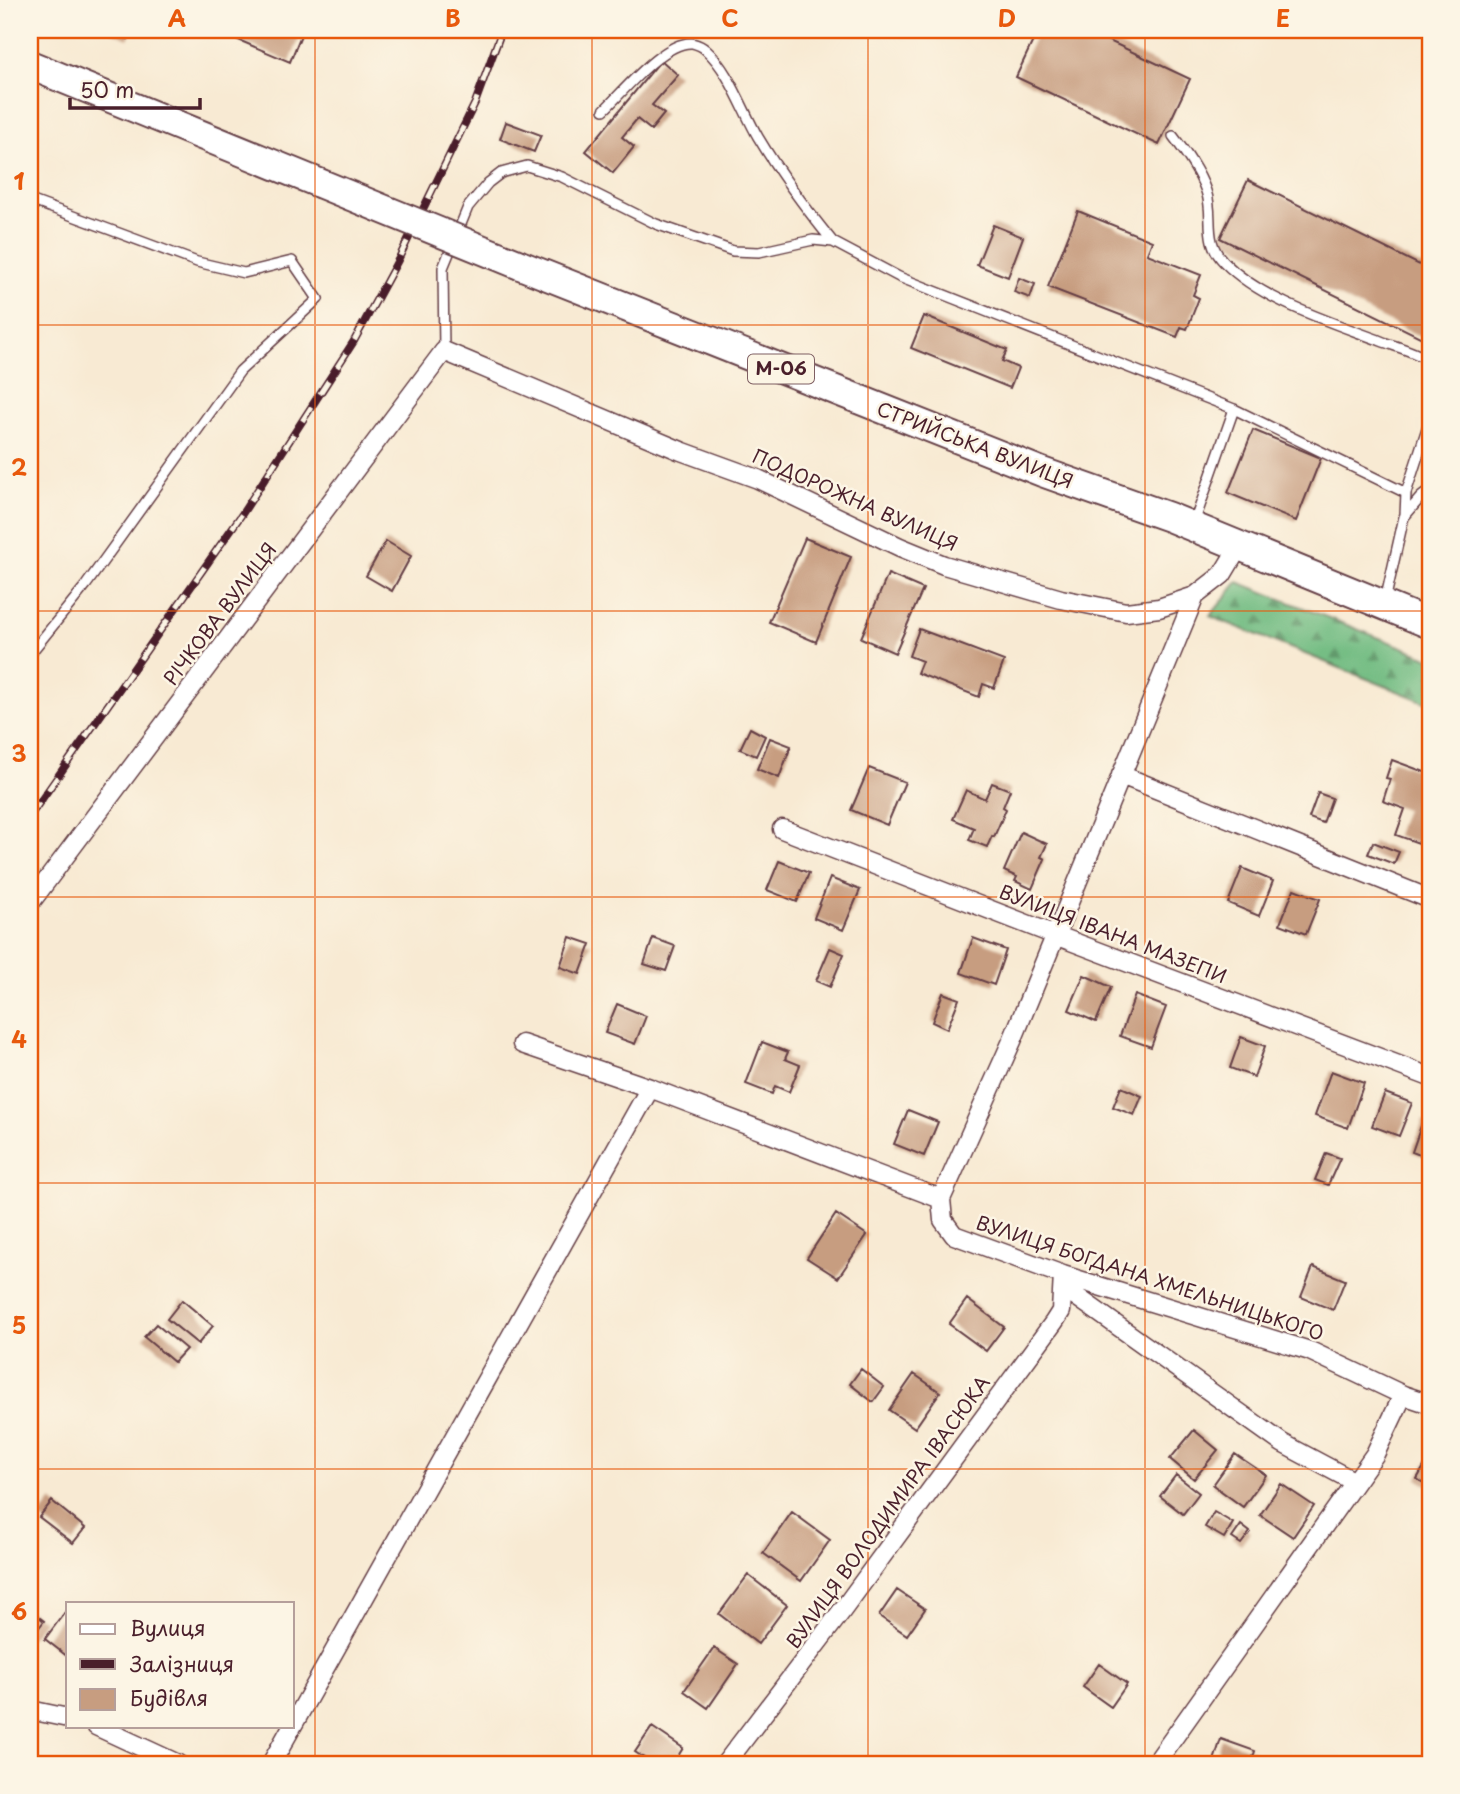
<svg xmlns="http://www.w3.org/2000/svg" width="1460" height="1794" font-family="'Playpen Sans',sans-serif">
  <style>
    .forest { fill: url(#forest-firs); stroke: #606e58; stroke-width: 2 }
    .building { fill: #c79d80 }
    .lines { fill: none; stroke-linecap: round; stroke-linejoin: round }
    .service-casing { stroke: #643d44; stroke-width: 12 }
    .minor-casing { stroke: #643d44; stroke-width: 21 }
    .trunk-casing { stroke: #643d44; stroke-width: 32 }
    .service { stroke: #fff; stroke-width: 9 }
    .minor { stroke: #fff; stroke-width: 18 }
    .trunk { stroke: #fff; stroke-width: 28 }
    .rail-casing { stroke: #4a1f2b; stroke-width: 8 }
    .rail { stroke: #fcf5e5; stroke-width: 5; stroke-dasharray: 16; stroke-linecap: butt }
    .trunk-bridge-casing { stroke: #643d44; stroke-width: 32; stroke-linecap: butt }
    .trunk-bridge { stroke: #fff; stroke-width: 28 }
    .grid { fill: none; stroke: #e8590c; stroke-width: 2; stroke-opacity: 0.55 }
    .labels { text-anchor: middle; stroke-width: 5; stroke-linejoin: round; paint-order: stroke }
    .shield { fill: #fcf5e5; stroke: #7f5f63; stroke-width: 2 }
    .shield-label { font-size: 18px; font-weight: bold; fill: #4a1f2b }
    .street-label { font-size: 19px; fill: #4a1f2b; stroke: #fcf5e5 }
    .neatline { fill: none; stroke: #e8590c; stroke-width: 2.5 }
    .grid-label { font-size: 23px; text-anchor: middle; font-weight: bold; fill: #e8590c }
  </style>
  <defs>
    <pattern id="forest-firs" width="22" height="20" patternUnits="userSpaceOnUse" patternTransform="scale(1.75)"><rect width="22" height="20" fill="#75bd84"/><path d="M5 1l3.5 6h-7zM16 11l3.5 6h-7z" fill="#62996c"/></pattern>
  </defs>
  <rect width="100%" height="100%" fill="#fcf5e5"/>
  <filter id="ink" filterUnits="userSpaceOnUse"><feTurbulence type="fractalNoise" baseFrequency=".0143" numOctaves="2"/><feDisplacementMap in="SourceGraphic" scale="14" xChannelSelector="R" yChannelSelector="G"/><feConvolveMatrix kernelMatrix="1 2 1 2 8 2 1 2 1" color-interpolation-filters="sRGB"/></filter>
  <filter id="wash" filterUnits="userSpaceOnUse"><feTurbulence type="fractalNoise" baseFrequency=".00686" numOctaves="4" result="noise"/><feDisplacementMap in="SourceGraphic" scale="28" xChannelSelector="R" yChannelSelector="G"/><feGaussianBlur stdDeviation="1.57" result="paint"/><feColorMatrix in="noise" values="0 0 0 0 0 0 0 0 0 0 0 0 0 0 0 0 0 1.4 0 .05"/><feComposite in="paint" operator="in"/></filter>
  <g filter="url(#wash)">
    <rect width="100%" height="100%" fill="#f8ead3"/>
    <path class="forest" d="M1238 582 1430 658V704L1210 616Z"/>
    <g id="blocks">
      <path class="building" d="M107 30H132L128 39Z
        M215 30H303L290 62Z
        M1038 30H1086L1190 79 1159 145 1016 77Z
        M661 60 678 75 652 105 664 114 651 130 637 119 622 137 634 147 613 173 586 151Z
        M506 122 541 135 534 152 500 139Z
        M1248 180 1430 270V342L1220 238Z
        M1078 211 1152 241 1147 254 1201 275 1193 295 1199 298 1187 329 1181 327 1177 337 1048 287Z
        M993 225 1023 237 1008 277 977 265Z
        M1019 278 1035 284 1030 298 1014 292Z
        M924 316 1007 350 1002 361 1018 368 1010 388 911 348Z
        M1253 430 1321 458 1296 521 1228 493Z
        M805 538 851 557 816 642 769 622Z
        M386 541 411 556 392 591 366 576Z
        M888 574 923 589 895 653 861 638Z
        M919 629 1004 661 994 688 983 684 979 697 917 673 922 661 909 656Z
        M750 728 765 736 756 756 740 749Z
        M770 738 791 746 779 778 757 769Z
        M1392 760 1430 774V836L1427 846 1396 835 1405 809 1383 801 1390 779 1386 778Z
        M869 768 905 782 887 825 851 810Z
        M992 783 1010 790 1003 807 1006 809 994 837 992 836 987 847 969 840 974 828 953 819 966 790 985 799Z
        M1318 793 1332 798 1323 823 1309 818Z
        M1021 832 1047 844 1041 857 1045 859 1032 889 1015 881 1017 877 1004 871Z
        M1373 842 1399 852 1394 864 1368 854Z
        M779 861 809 873 797 902 767 890Z
        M1242 868 1273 881 1259 916 1228 903Z
        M830 878 860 890 843 930 814 918Z
        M1294 889 1320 899 1306 934 1280 924Z
        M570 937 591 944 580 974 560 967Z
        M653 938 675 946 666 971 644 964Z
        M973 938 1006 950 994 985 961 973Z
        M830 948 844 954 830 987 816 981Z
        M1084 975 1111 987 1096 1022 1069 1010Z
        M943 993 959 999 947 1029 932 1022Z
        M1135 995 1166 1007 1151 1047 1120 1036Z
        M617 1004 646 1016 635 1044 605 1033Z
        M1241 1037 1265 1046 1254 1077 1230 1068Z
        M762 1042 788 1052 785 1059 800 1065 789 1092 775 1086 772 1094 746 1084Z
        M1331 1071 1364 1083 1348 1128 1315 1116Z
        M1121 1087 1142 1096 1134 1115 1113 1107Z
        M1385 1093 1412 1103 1399 1136 1372 1126Z
        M908 1110 938 1122 924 1156 894 1144Z
        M1423 1120 1430 1123V1159L1412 1152Z
        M1326 1153 1340 1158 1328 1185 1315 1180Z
        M836 1214 867 1235 838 1278 807 1258Z
        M1313 1267 1345 1280 1333 1310 1301 1297Z
        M967 1299 1004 1327 986 1351 949 1324Z
        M182 1300 213 1326 198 1344 167 1319Z
        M156 1324 186 1349 174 1362 144 1337Z
        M861 1369 884 1387 873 1402 850 1384Z
        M914 1374 940 1392 915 1428 889 1410Z
        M1194 1430 1218 1450 1194 1479 1170 1459Z
        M1235 1454 1266 1475 1243 1507 1213 1485Z
        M1430 1456V1487L1417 1479Z
        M1176 1475 1199 1493 1183 1514 1160 1496Z
        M1281 1484 1314 1506 1293 1537 1260 1515Z
        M52 1501 85 1528 73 1543 39 1517Z
        M792 1512 830 1540 801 1581 763 1553Z
        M1214 1512 1233 1523 1224 1538 1205 1527Z
        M1241 1525 1250 1532 1241 1544 1232 1538Z
        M748 1575 787 1605 758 1644 719 1614Z
        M897 1590 925 1609 907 1635 879 1616Z
        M68 1608V1657L45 1639Z
        M30 1610 44 1621 30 1639Z
        M714 1648 738 1664 708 1708 684 1691Z
        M1099 1664 1127 1684 1111 1707 1083 1687Z
        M652 1727 683 1748 673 1764H653L635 1752Z
        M1221 1739 1255 1751 1251 1764H1213Z"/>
    </g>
  </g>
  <g filter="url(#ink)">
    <use href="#blocks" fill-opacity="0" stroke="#643d44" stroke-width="2"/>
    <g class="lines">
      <defs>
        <path id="service" d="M604 110C624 91 664 41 692 43 696 44 703 47 706 50 729 70 743 111 758 137 780 174 806 209 833 242
          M1173 136C1186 153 1199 171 1206 191 1215 216 1202 240 1224 262 1262 301 1331 322 1381 341 1397 347 1417 352 1430 361
          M30 200 197 262 244 273 292 261 318 299 240 371 86 585 30 654
          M444 351 443 268 468 207 488 183 501 173 527 166 562 177 656 224 733 251 759 252 813 240 833 242 899 277 1234 409 1406 493
          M1405 515 1406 493 1430 419
          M1194 523 1234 409
          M1385 601 1404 517 1421 497 1430 490"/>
        <path id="minor" d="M1121 775 1430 899
          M782 829 1055 935 1430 1077
          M30 903 444 351 681 451 758 479 900 547 944 565 1061 599 1126 612 1159 608 1195 596 1222 575 1240 545
          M522 1044 650 1088 941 1199 943 1220 954 1235 1063 1275 1310 1351 1403 1395 1430 1404
          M941 1199 1012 1041 1195 596
          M1063 1287 1282 1443 1355 1482
          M30 1710 68 1718
          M96 1726 178 1764
          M271 1764 650 1088
          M725 1764 841 1612 1054 1322 1061 1311 1063 1275
          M1155 1764 1375 1454 1403 1395"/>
        <path id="trunk" d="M30 65 319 183
          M520 265 1042 472 1169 517 1430 624"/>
      </defs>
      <use href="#service" class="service-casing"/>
      <use href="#minor" class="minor-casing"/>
      <use href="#trunk" class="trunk-casing"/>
      <use href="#service" class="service"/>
      <use href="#minor" class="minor"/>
      <use href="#trunk" class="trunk"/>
      <defs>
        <path id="rail" d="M30 816 242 514 354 341 398 260 475 103 502 30"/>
      </defs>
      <use href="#rail" class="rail-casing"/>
      <use href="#rail" class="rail"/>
      <defs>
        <path id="trunk-bridge" d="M319 183 520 265"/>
      </defs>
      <use href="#trunk-bridge" class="trunk-bridge-casing"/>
      <use href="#trunk-bridge" class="trunk-bridge"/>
    </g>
  </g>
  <path class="grid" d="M315 30V1764M592 30V1764M868 30V1764M1145 30V1764M30 325H1430M30 611H1430M30 897H1430M30 1183H1430M30 1469H1430"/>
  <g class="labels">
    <rect class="shield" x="748" y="354.5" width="66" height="29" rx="5"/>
    <g class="shield-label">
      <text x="781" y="375">М-06</text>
    </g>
    <g class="street-label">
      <text transform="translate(975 445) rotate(21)" y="7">СТРИЙСЬКА ВУЛИЦЯ</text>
      <text transform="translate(855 500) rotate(24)" y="7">ПОДОРОЖНА ВУЛИЦЯ</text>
      <text transform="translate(220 614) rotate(-53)" y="7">РІЧКОВА ВУЛИЦЯ</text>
      <text transform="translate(1113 934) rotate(21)" y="7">ВУЛИЦЯ ІВАНА МАЗЕПИ</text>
      <text transform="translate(1150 1278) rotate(18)" y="7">ВУЛИЦЯ БОГДАНА ХМЕЛЬНИЦЬКОГО</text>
      <text transform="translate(888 1512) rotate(-54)" y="7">ВУЛИЦЯ ВОЛОДИМИРА ІВАСЮКА</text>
    </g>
  </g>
  <rect width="1460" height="1794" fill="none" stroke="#fcf5e5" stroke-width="77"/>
  <rect x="66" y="1602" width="228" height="126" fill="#fcf5e5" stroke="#b59f9b" stroke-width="2"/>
  <rect x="80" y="1624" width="35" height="10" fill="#ffffff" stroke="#b59f9b" stroke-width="2"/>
  <text x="130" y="1636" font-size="21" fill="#4a1f2b">Вулиця</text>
  <rect x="80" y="1659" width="35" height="10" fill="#4a1f2b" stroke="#b59f9b" stroke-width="2"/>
  <text x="130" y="1672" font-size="21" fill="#4a1f2b">Залізниця</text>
  <rect x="80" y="1689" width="35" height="21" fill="#c79d80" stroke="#b59f9b" stroke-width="2"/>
  <text x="130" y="1706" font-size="21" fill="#4a1f2b">Будівля</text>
  <path d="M70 98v10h130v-10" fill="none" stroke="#4a1f2b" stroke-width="3.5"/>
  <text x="80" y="98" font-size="21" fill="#4a1f2b" stroke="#fcf5e5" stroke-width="5" paint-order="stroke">50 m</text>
  <rect x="38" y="38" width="1384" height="1718" class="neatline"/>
  <g class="grid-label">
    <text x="177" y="27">A</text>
    <text x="453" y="27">B</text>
    <text x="730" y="27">C</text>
    <text x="1007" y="27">D</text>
    <text x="1283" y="27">E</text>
    <text x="19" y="190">1</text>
    <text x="19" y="476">2</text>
    <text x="19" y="762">3</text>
    <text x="19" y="1048">4</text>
    <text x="19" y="1334">5</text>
    <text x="19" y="1620">6</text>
  </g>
</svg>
